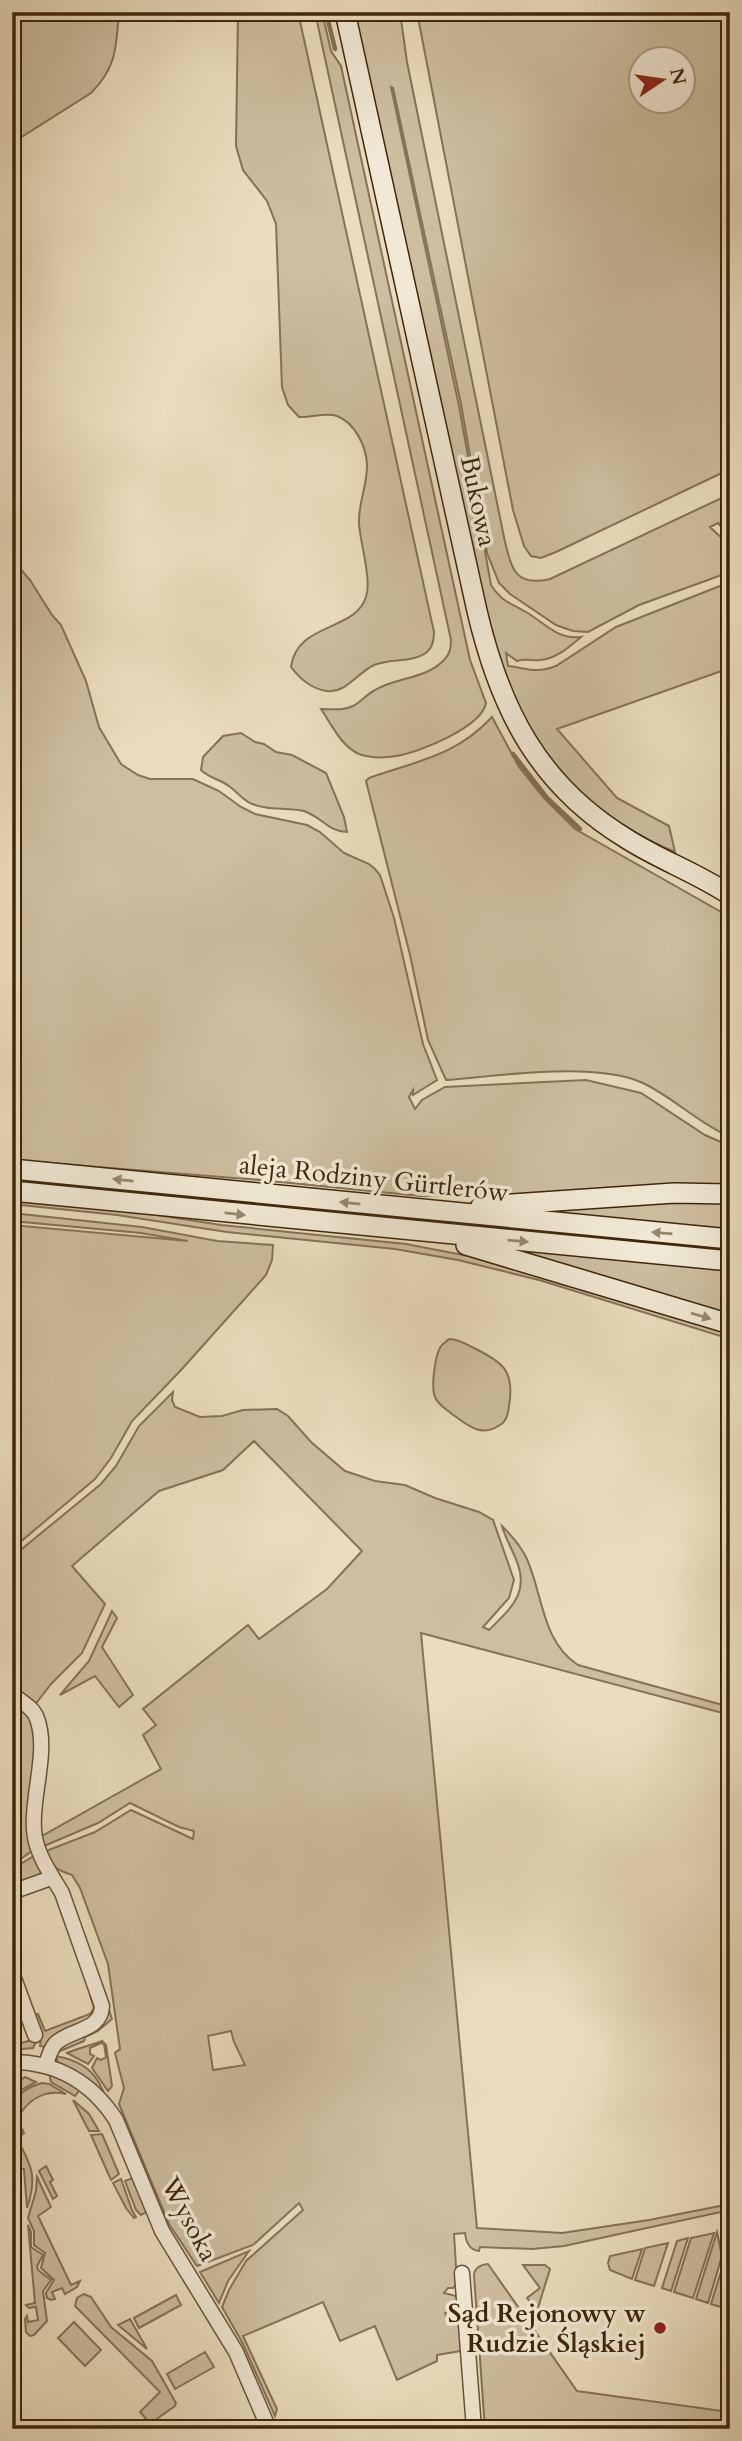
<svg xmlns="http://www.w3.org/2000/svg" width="742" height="2441" font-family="Cardo,serif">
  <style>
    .green { fill: #cdbea0; stroke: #867256; stroke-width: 2; fill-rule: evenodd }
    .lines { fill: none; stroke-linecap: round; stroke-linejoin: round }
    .stream { stroke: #836f52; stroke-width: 4.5 }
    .street-casing { stroke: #6a5438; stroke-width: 17 }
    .secondary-casing { stroke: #3f260b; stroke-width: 22 }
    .street { stroke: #f1e9d5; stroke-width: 14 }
    .secondary { stroke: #f1e9d5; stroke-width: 19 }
    .oneway { fill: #988870 }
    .poi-dot { fill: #8f2418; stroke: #f1e9d5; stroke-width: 2.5 }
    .labels { text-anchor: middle; stroke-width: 7; stroke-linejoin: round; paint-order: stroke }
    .street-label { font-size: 26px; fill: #3f260b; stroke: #f1e9d5 }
    .poi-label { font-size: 26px; font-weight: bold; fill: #3f260b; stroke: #f1e9d5; text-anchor: end }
  </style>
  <rect width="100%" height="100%" fill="#eaddbe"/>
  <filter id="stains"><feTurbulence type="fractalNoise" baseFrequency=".00286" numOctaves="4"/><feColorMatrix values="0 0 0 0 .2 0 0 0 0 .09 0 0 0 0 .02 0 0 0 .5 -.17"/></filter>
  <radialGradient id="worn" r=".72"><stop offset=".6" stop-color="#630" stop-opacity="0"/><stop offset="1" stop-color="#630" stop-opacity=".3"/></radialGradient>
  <path class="green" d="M12 12H119C116 47 117 67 91 93L12 143Z
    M238 12H298L434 632C434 640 433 647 427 652 413 663 390 658 374 665 357 673 347 693 327 691 312 689 300 679 291 667 297 622 355 632 366 597 372 579 360 543 359 523 358 503 368 484 367 464 366 446 355 423 337 416 325 412 312 418 299 417L288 405 282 387 276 224 267 201 243 170 236 146Z
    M315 12H322L331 51 341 66 470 660 486 703C482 727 418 753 396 756 384 758 370 758 359 754 341 746 332 725 321 709 332 709 343 711 353 706 361 702 367 694 375 690 397 677 426 679 444 660 450 654 451 648 451 640Z
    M352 12H400L407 62 505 542C512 570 516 587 550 579L730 494V537L718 523 710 527 730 546V572L639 605 588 632 573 631 556 625 510 594 499 583 487 553 461 404 393 88 391 87 459 406 491 585C502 602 509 602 526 612 545 623 557 640 581 637 569 647 556 659 540 660 532 661 525 658 517 661L506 653 508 666C527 668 535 674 556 666L616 627 730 582V668L557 729 617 798 669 826 675 852C611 826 557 781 524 720 510 695 502 666 492 640Z
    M417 12H730V469L556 552 541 558 531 556 524 546 513 510ZM640 60H682V102H640Z
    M12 559 30 580 52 615 61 625 86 681 99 727 121 764 138 775 150 779H193L219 791 241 807 255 814 307 825 320 832 344 853 369 864 375 869 380 875 394 918 423 1044 437 1080 413 1095V1090L409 1097 415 1109 422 1100 445 1087 586 1080 641 1093 705 1135 730 1146V1185L521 1195 421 1196 260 1180 12 1160Z
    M492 717 519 767 544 798 575 829 730 917V1137C698 1123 674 1098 643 1083 595 1061 499 1076 446 1080L428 1040 410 955 366 781 369 778C417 761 456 756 492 717Z
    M241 733 255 742 264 744 276 752 292 755 326 773 344 817 347 832C329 832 320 816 304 811 286 807 267 811 250 803 242 799 236 791 229 786 219 779 209 778 201 770L203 757 223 736Z
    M12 1177 730 1246V1254L12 1183Z
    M12 1198 112 1208 221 1225 406 1244 489 1260 730 1333V1339L539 1280 458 1260 395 1249 227 1232 117 1215 12 1204Z
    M667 1200 730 1201V1232L503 1208Z
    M12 1213 142 1227 217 1241 273 1245 272 1260 266 1275 182 1369 132 1421 111 1458 95 1479 12 1549V1225L188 1241 141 1233 12 1221Z
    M486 1244 730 1269V1317Z
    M449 1339C458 1339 466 1344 474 1348 503 1363 515 1370 509 1406 508 1413 507 1421 500 1425 481 1438 467 1425 452 1414 446 1409 439 1405 436 1399 430 1390 435 1355 441 1346 442 1345 448 1340 449 1339Z
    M173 1392 172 1400 175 1407 200 1417 222 1416 243 1410 277 1409 288 1416 311 1442 345 1471 375 1481 405 1485 435 1498 479 1512 493 1520 514 1580 509 1598 483 1627 489 1630C512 1607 531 1592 515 1557 511 1547 505 1537 502 1526 511 1535 520 1545 526 1557 543 1593 541 1641 578 1665L730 1707V1715L421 1633 477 2228 562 2233 649 2220 730 2204V2210L564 2246 532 2249 480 2247 479 2251C469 2250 466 2242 465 2233L454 2234 457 2283 453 2288H448L444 2293 456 2296 459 2306 457 2309 445 2313 447 2319 455 2318 460 2323 462 2348 460 2351 437 2355V2361L397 2380 375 2326 340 2341 323 2302 243 2336 277 2409 275 2416 243 2344 222 2307 229 2290 246 2261 303 2210 299 2203 253 2245 197 2266 169 2224 119 2104 124 2088 115 2053 120 2049 108 1964 80 1888 72 1875C55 1869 54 1869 46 1851L95 1832 131 1810 193 1839 194 1831 179 1827 130 1803 98 1823 44 1846 42 1836 161 1769 143 1735 156 1725 143 1709 248 1625 259 1639 327 1589 362 1551 254 1441 223 1470 159 1491 72 1566 105 1604 82 1653 51 1684 34 1706 12 1688V1560L23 1548 101 1484 116 1466 139 1426ZM231 2031 234 2042 245 2065 213 2070 208 2036Z
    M112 1611 117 1618 102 1647 133 1695 119 1707 95 1676 60 1695 89 1661Z
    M12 1694 36 1717 32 1851 12 1865Z
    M34 1856 39 1862 41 1872 38 1876 12 1886V1869Z
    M99 1980 112 2019 98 2031 85 2037 84 2041 58 2052 60 2046 92 2031Z
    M90 1995 97 2007 95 2015 45 2047 40 2046 41 2037 34 2015 38 2014 45 2031 90 2014 94 2008Z
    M12 2018 22 2043 38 2038 33 2048 12 2050Z
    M102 2041 106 2045 112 2086 108 2091 92 2068 97 2058 101 2060 106 2057 104 2044 101 2043 90 2048V2054L94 2056 88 2064 67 2053C80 2047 90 2046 102 2041Z
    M55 2056C79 2060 94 2069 103 2091L59 2064Z
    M49 2072 81 2088 75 2096 51 2082Z
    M25 2077 36 2082 19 2091 12 2098V2086Z
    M42 2083 49 2084 66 2094C43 2089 27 2101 17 2119L24 2133 19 2136C7 2108 12 2092 42 2083Z
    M73 2100 89 2114 99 2131H89Z
    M12 2128C27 2161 40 2170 27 2208L24 2169H14Z
    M102 2134 119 2174 111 2180 91 2135Z
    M46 2166 53 2180 50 2182 57 2196 53 2199 39 2171Z
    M37 2177 51 2207 38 2216 71 2285 80 2281 77 2287 65 2294 62 2288 52 2292 55 2299 51 2300 47 2298 46 2293 54 2280 41 2268 45 2253 34 2245V2231L28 2218 36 2191Z
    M135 2177 148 2211 141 2215 136 2210 125 2181Z
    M121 2179 132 2210 136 2217 134 2218 126 2208 113 2183Z
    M28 2225 31 2232V2247L43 2255 37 2266 38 2270 51 2280 43 2291 47 2321 34 2335 30 2336 26 2332 25 2319 27 2316 28 2322 38 2320 36 2307 29 2308 26 2305 35 2303Z
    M717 2232 722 2256 708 2303 696 2299Z
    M714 2233 693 2298 674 2292 691 2238Z
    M688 2238 671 2291 662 2288 677 2241Z
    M668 2243 654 2286 635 2280 645 2248Z
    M642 2249 632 2279 610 2270 608 2263 610 2256Z
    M249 2251 228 2281 219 2303 200 2272Z
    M724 2262 730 2288 724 2308 711 2304Z
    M488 2264 577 2391 730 2412V2429H485L474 2275C475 2267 481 2265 488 2264Z
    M523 2265H545L550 2269 537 2311 527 2298 540 2288Z
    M84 2294 91 2297 111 2327 152 2361 176 2403 175 2406 154 2421 155 2429 140 2412 160 2392 75 2306 77 2298Z
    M176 2295 181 2305 139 2328 134 2318Z
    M130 2319 147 2349 118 2325Z
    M74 2322 101 2350 85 2366 58 2338Z
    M205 2352 214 2367 175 2389 167 2374Z"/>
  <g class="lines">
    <path class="stream" d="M326 12 335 49
      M513 754 547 798 580 829"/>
    <defs>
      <path id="street" d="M12 1694C19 1700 32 1707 36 1716 50 1748 31 1797 34 1829 35 1853 51 1874 62 1893L102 2006C101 2032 69 2029 55 2044 50 2050 48 2058 46 2065
        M12 1892 51 1878
        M12 1973 35 2035
        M12 2062C57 2062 92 2083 116 2120L162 2231 236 2352 269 2429
        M462 2273 474 2429"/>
      <path id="secondary" d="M345 12 477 611C500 709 538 785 627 839 660 860 697 873 730 895
        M12 1169 730 1239
        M12 1191 730 1261
        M481 1206 674 1193 730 1194
        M466 1245 730 1324"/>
    </defs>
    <use href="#street" class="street-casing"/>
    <use href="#secondary" class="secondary-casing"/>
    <use href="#street" class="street"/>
    <use href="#secondary" class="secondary"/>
  </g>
  <defs><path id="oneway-solid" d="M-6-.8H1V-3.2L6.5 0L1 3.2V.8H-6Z" transform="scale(1.75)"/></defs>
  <g class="oneway">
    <use href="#oneway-solid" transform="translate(123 1180) rotate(-174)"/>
    <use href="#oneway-solid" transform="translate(350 1203) rotate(-174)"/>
    <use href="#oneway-solid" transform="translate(235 1214) rotate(6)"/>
    <use href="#oneway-solid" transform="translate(662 1233) rotate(-175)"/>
    <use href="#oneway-solid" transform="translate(518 1241) rotate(5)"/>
    <use href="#oneway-solid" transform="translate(701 1316) rotate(16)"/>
  </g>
  <circle class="poi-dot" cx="660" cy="2328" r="7"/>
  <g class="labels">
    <g class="street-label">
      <text transform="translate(479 501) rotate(78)" y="9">Bukowa</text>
      <text transform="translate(374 1178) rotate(6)" y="9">aleja Rodziny Gürtlerów</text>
      <text transform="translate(190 2219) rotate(62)" y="9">Wysoka</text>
    </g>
    <g class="poi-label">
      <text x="646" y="2322">Sąd Rejonowy w<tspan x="646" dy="30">Rudzie Śląskiej</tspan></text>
    </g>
  </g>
  <rect width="742" height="2441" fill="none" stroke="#eaddbe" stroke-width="42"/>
  <rect x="14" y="14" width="714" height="2413" fill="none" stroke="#3f260b" stroke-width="3.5"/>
  <rect x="21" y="21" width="700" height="2399" fill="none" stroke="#3f260b" stroke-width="2"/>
  <g transform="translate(662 80) rotate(77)"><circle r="33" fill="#f1e9d5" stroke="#aa9b84" stroke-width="2"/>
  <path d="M0-5L12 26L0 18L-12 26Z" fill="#8f2418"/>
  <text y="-10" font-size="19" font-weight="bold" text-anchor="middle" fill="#3f260b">N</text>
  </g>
  <rect width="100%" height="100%" filter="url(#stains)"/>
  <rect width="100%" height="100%" fill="url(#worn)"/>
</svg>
